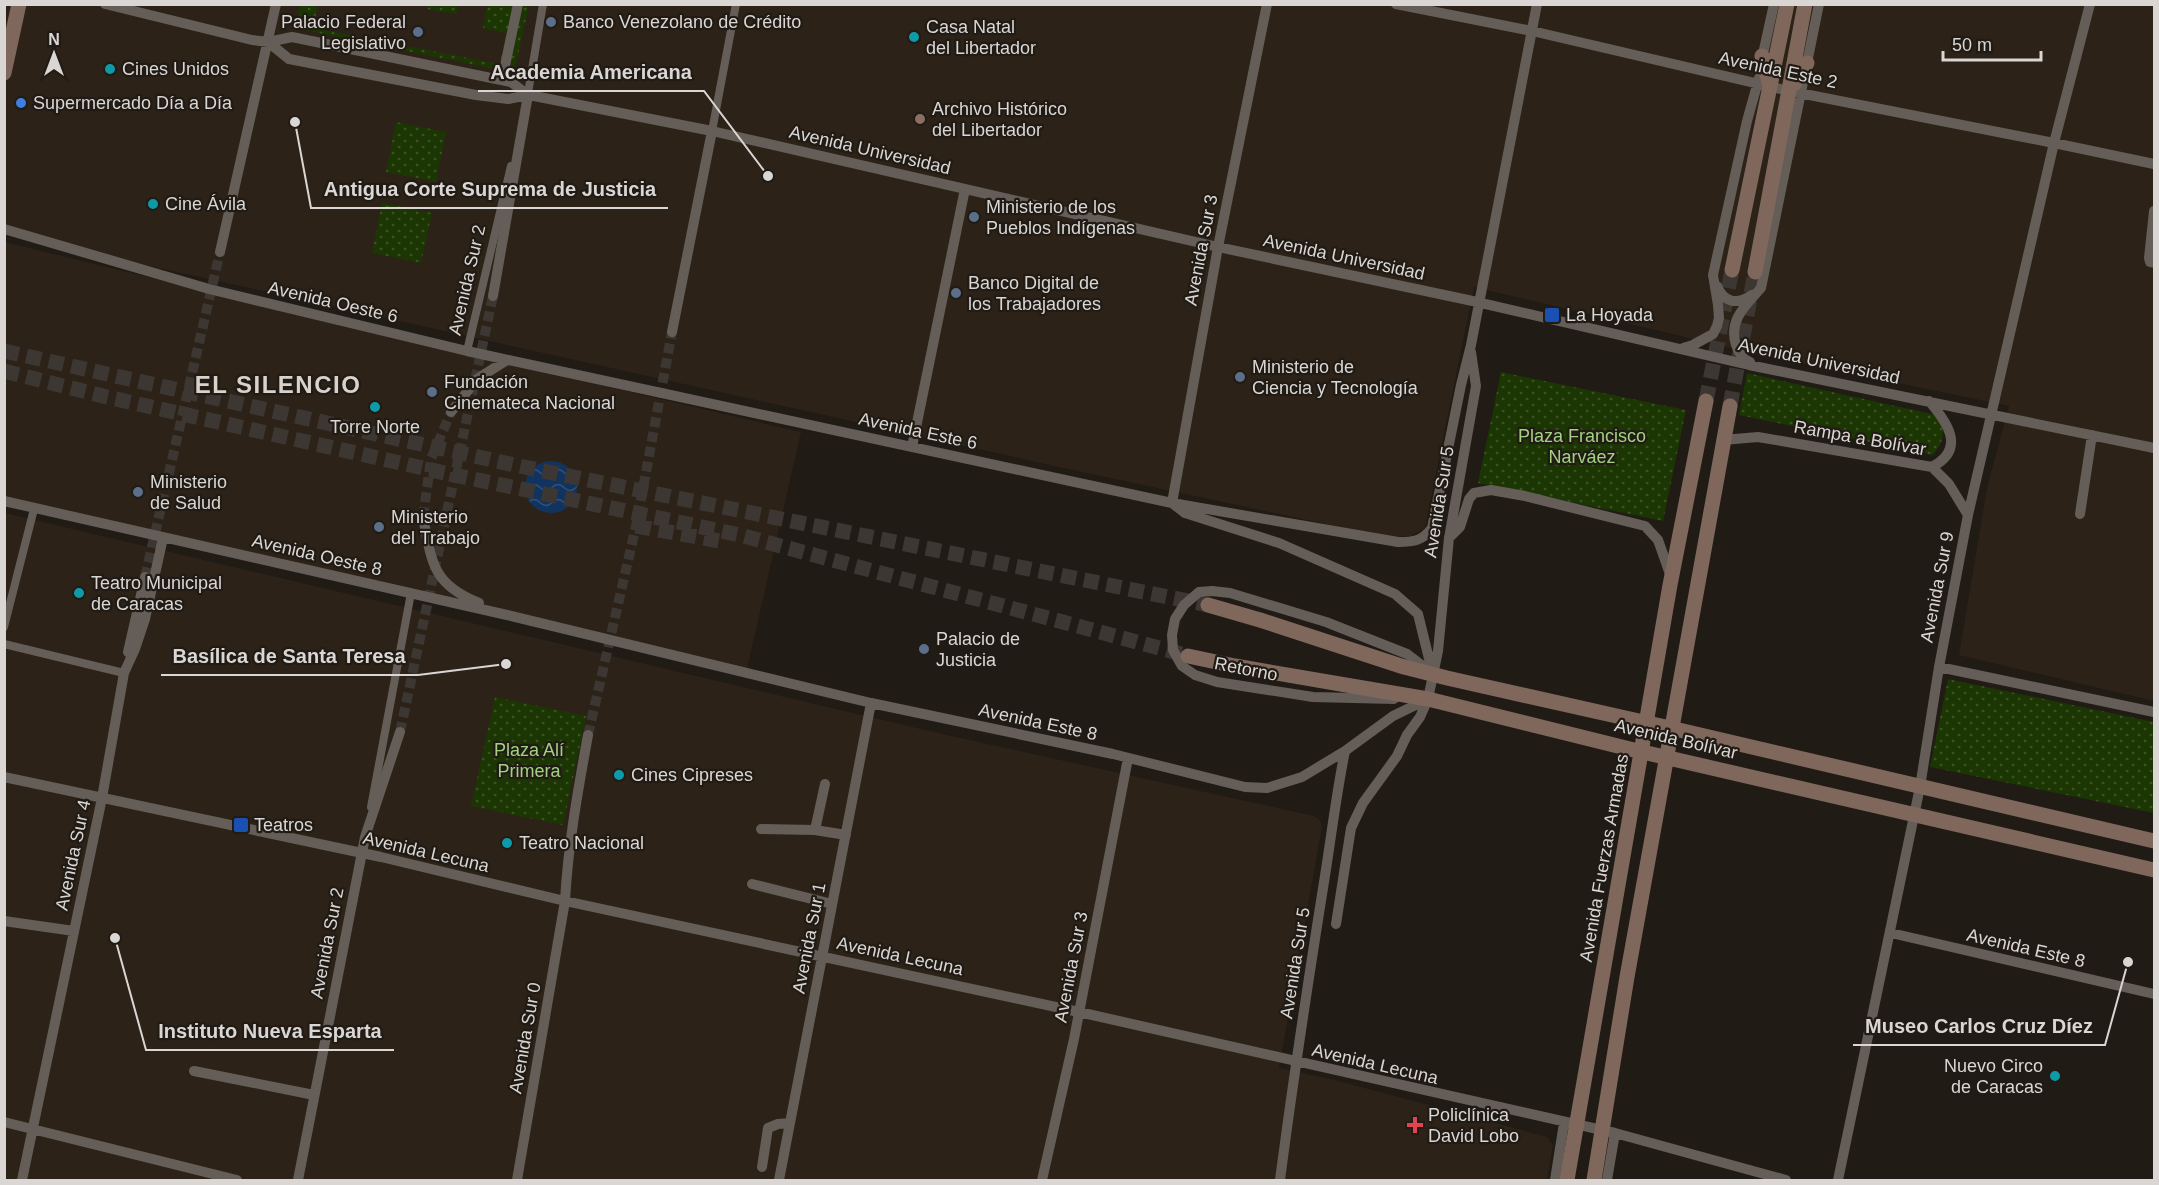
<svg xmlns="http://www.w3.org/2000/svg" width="2159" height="1185" font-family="Helvetica,sans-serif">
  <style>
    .built { fill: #2c2218 }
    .park { fill: url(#park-dots) }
    .water { fill: url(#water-waves) }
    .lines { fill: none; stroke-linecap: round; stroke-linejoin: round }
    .minor-tunnel { stroke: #3c3732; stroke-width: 10; stroke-dasharray: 10 5; stroke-linecap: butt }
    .secondary-tunnel { stroke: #3c3732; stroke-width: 15; stroke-dasharray: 15 8; stroke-linecap: butt }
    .pedestrian { stroke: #655e58; stroke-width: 8 }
    .minor { stroke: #655e58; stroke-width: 10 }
    .secondary { stroke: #7f675b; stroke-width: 15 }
    .service-dot { fill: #5c6f8a; stroke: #201b15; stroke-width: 2 }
    .culture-dot { fill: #0f9aa8; stroke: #201b15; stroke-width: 2 }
    .shop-dot { fill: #3f7fe0; stroke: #201b15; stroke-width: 2 }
    .education-dot { fill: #8d6e63; stroke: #201b15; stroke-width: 2 }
    .transit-dot { fill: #1a4fb4; stroke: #201b15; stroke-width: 2 }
    .health-dot { fill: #e0444e; stroke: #201b15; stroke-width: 2 }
    .labels { text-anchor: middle; stroke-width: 4.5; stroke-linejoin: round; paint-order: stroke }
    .poi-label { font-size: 18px; fill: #dad6d3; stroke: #201b15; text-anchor: start }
    .street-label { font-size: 18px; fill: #dad6d3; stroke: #201b15 }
    .park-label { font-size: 18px; fill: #a2d281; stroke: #201b15 }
    .district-label { font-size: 24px; font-weight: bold; letter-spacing: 1.5px; fill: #d9d1ca; stroke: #201b15 }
    .leader { fill: none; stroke: #dad6d3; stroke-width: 2 }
    .callout-dot { fill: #dad6d3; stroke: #201b15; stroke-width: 2 }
    .callout-label { font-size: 20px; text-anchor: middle; font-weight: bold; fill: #dad6d3; stroke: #201b15; stroke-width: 4.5; stroke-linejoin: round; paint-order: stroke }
  </style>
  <defs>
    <pattern id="park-dots" width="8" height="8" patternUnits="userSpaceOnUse" patternTransform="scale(1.5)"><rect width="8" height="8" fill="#1b3602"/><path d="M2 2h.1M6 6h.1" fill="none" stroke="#3c5226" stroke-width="1.8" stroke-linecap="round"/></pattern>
    <pattern id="water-waves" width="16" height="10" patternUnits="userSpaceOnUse" patternTransform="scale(1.5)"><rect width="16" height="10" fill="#113360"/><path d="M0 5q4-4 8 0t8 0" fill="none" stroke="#335076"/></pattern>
  </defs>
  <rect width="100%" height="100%" fill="#201b15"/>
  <path class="built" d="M5 5H2154V701L1959 655 1987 488 2009 406 1752 353 1474 287 1425 528 1411 536 1387 537 1082 472 5 234Z
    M5 242 335 323 801 432 747 669 5 498Z
    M5 513 938 733 1314 816 1320 820 1322 827 1279 1068 1335 1080 1547 1137 1553 1145 1547 1180H5Z"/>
  <path class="park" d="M300 5H318L313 28 500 64 506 33 483 28 487 5H529L514 73 295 28Z
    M428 5V4L458 5 456 14 427 9Z
    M396 122 446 132 436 182 386 172Z
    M382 203 432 213 421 263 372 253Z
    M1501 372 1686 410 1663 521 1478 483Z
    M1747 373 1936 415C1947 430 1944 441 1933 455L1739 415Z
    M1948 679 2154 722V813L1930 767Z
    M495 697 586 716 563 825 471 806Z"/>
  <path class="water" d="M525 487a26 26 0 1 1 52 0a26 26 0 1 1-52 0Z"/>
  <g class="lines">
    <path class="minor-tunnel" d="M423 517 431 459 451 412
      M145 577 220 252
      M400 732 493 296
      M588 735 636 526 672 332"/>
    <path class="secondary-tunnel" d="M4 351 519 466 1208 605
      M4 371 107 397 445 473 740 535 1185 655
      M1706 401 1732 270
      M1730 406 1755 272
      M636 526 720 541"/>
    <path class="pedestrian" d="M527 99 543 4
      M712 131 736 4
      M467 351 511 166
      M4 627 34 509
      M4 644 124 673
      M371 807 411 593"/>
    <path class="minor" d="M105 4 252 40 268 42 292 37 511 82 528 95
      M1267 4 1218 247 1172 503 1398 542C1414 542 1422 541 1432 528L1461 385 1471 345 1537 4
      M1396 4 1532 31 1789 91 2054 143 2154 164
      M268 42 289 59 476 95 508 99 528 95 534 96 712 131 1218 247 1468 300 1749 365 2154 448
      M1761 63 1774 4
      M502 80 518 4
      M2154 211 2149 258 2150 262 2154 263
      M4 229 209 289 467 351 1172 503 1185 513 1279 543 1395 594 1418 614 1433 675
      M220 252 276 4
      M1717 286C1724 303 1737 305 1752 295
      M493 296 528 95
      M672 332 712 131
      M1683 348 1693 345 1713 334 1717 326 1719 318 1718 305 1713 275 1747 121 1759 78
      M1750 362C1742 359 1738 352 1736 345 1728 320 1746 305 1761 288L1819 4
      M1929 401C1948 423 1966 449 1932 467
      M451 412 477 379 507 360
      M1723 440 1758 437 1932 467 1949 484 1968 515
      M912 447 965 189
      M4 501 507 615 871 703 1113 754 1245 787 1267 788 1302 777 1345 751 1393 716 1428 699
      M2080 514 2092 435
      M423 517C432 563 432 584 479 603
      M1449 538 1460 527 1469 499 1474 493 1491 490 1525 496 1645 526 1658 540 1670 574
      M128 652 145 577
      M1939 667 2154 712
      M1394 699 1313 697 1217 682 1195 675 1182 666 1173 650 1172 635 1175 619 1184 605 1199 592 1212 591 1230 593 1326 622 1407 654 1428 670
      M4 777 381 857 565 901 1079 1012 1615 1133 1786 1180
      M761 829 815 830 846 835
      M815 830 825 784
      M752 884 832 904
      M4 921 74 931
      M1336 924 1351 828 1363 803 1397 756 1407 735 1420 717 1428 699 1438 651 1449 538 1476 386 1471 352
      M1891 933 2154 994
      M194 1071 314 1095
      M4 1122 237 1180
      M762 1167 768 1128 778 1124 790 1123
      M22 1180 102 798 124 673 135 649 145 619 163 538
      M298 1180 365 837 400 732
      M517 1180 565 901C568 845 578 790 588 735
      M779 1180 871 703
      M1042 1180 1074 1039 1128 758
      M1280 1180C1293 1081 1308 982 1324 882 1331 839 1336 795 1345 751
      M1555 1180 1564 1123
      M1607 1180 1615 1133
      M1838 1180 1920 787 1939 667 1968 515 2054 143 2090 4"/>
    <path class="secondary" d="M1762 56 1769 82
      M4 73 19 4
      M1794 84 1807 63
      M1732 270 1787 4
      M1755 272 1805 4
      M1208 605 1260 620 1404 667 1447 678 1679 730 2154 841
      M1188 656 1235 666 1428 699 1634 750 2154 870
      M1567 1180 1670 585 1706 401
      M1594 1180 1627 977 1730 406"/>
  </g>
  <g class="service-dot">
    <circle cx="551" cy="22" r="6"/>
    <circle cx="418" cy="32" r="6"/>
    <circle cx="974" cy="217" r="6"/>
    <circle cx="956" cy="293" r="6"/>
    <circle cx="1240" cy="377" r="6"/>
    <circle cx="432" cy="392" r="6"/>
    <circle cx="138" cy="492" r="6"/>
    <circle cx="379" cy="527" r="6"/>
    <circle cx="924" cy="649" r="6"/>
  </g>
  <g class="culture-dot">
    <circle cx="914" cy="37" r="6"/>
    <circle cx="110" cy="69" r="6"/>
    <circle cx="153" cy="204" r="6"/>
    <circle cx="375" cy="407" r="6"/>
    <circle cx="79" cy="593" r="6"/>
    <circle cx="619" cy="775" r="6"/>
    <circle cx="507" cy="843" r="6"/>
    <circle cx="2055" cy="1076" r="6"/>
  </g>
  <circle class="shop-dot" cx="21" cy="103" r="6"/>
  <circle class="education-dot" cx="920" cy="119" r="6"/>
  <g class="transit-dot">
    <rect x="1544" y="307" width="16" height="16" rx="3"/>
    <rect x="233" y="817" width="16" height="16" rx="3"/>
  </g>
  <path class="health-dot" d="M1412 1116h6v6h6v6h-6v6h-6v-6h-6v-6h6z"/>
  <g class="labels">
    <g class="poi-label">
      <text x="406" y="28" text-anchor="end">Palacio Federal<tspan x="406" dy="21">Legislativo</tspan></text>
      <text x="563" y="28">Banco Venezolano de Crédito</text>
      <text x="926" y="33">Casa Natal<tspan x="926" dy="21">del Libertador</tspan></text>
      <text x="122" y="75">Cines Unidos</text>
      <text x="33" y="109">Supermercado Día a Día</text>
      <text x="932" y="115">Archivo Histórico<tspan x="932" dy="21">del Libertador</tspan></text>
      <text x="165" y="210">Cine Ávila</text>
      <text x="986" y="213">Ministerio de los<tspan x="986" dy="21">Pueblos Indígenas</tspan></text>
      <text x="968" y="289">Banco Digital de<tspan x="968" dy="21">los Trabajadores</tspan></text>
      <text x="1566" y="321">La Hoyada</text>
      <text x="1252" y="373">Ministerio de<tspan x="1252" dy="21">Ciencia y Tecnología</tspan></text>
      <text x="444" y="388">Fundación<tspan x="444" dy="21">Cinemateca Nacional</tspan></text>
      <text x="375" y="433" text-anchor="middle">Torre Norte</text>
      <text x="150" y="488">Ministerio<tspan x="150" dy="21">de Salud</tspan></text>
      <text x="391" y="523">Ministerio<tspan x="391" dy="21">del Trabajo</tspan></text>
      <text x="91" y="589">Teatro Municipal<tspan x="91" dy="21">de Caracas</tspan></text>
      <text x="936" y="645">Palacio de<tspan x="936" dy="21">Justicia</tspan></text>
      <text x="631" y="781">Cines Cipreses</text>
      <text x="254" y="831">Teatros</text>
      <text x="519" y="849">Teatro Nacional</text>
      <text x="2043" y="1072" text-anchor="end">Nuevo Circo<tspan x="2043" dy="21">de Caracas</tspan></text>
      <text x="1428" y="1121">Policlínica<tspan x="1428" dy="21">David Lobo</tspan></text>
    </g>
    <g class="street-label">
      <text transform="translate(1778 70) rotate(12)" y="6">Avenida Este 2</text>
      <text transform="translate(870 150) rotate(13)" y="6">Avenida Universidad</text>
      <text transform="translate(1201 250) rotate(-79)" y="6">Avenida Sur 3</text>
      <text transform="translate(1344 257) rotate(12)" y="6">Avenida Universidad</text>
      <text transform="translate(467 280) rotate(-77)" y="6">Avenida Sur 2</text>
      <text transform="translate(333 302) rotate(13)" y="6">Avenida Oeste 6</text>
      <text transform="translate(1819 361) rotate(12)" y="6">Avenida Universidad</text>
      <text transform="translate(918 431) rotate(12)" y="6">Avenida Este 6</text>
      <text transform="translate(1860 438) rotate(10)" y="6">Rampa a Bolívar</text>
      <text transform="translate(1439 502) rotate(-81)" y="6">Avenida Sur 5</text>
      <text transform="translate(317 555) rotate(13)" y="6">Avenida Oeste 8</text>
      <text transform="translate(1937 587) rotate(-79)" y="6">Avenida Sur 9</text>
      <text transform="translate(1246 669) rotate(11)" y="6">Retorno</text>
      <text transform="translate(1038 722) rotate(12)" y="6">Avenida Este 8</text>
      <text transform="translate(1676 739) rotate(13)" y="6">Avenida Bolívar</text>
      <text transform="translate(426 852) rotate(13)" y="6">Avenida Lecuna</text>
      <text transform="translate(73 855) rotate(-78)" y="6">Avenida Sur 4</text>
      <text transform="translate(1604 858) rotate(-80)" y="6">Avenida Fuerzas Armadas</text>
      <text transform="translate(809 938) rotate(-79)" y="6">Avenida Sur 1</text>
      <text transform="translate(327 943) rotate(-79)" y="6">Avenida Sur 2</text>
      <text transform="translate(2026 948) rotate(13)" y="6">Avenida Este 8</text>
      <text transform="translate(900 956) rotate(12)" y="6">Avenida Lecuna</text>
      <text transform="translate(1295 963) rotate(-81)" y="6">Avenida Sur 5</text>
      <text transform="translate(1071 967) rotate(-79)" y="6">Avenida Sur 3</text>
      <text transform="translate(525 1038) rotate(-80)" y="6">Avenida Sur 0</text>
      <text transform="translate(1375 1064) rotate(13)" y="6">Avenida Lecuna</text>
    </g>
    <g class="park-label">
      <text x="1582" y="442">Plaza Francisco<tspan x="1582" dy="21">Narváez</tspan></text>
      <text x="529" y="756">Plaza Alí<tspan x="529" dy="21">Primera</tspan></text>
    </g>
    <g class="district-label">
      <text x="278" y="393">EL SILENCIO</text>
    </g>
  </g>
  <path class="leader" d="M768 176L704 91H478M295 122L311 208H668M506 664L418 675H161M2128 962L2105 1045H1853M115 938L146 1050H394"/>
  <g class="callout-dot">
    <circle cx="768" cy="176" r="6"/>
    <circle cx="295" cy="122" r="6"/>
    <circle cx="506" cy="664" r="6"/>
    <circle cx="2128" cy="962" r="6"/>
    <circle cx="115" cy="938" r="6"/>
  </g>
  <g class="callout-label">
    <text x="591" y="79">Academia Americana</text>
    <text x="490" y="196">Antigua Corte Suprema de Justicia</text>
    <text x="289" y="663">Basílica de Santa Teresa</text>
    <text x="1979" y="1033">Museo Carlos Cruz Díez</text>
    <text x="270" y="1038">Instituto Nueva Esparta</text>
  </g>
  <rect width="2159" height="1185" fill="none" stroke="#dad6d3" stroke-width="12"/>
  <g transform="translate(54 54)" stroke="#201b15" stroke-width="4.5" paint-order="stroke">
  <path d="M0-4.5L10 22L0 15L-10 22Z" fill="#dad6d3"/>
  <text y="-9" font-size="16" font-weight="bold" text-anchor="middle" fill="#dad6d3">N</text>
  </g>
  <path d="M1943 51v9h98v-9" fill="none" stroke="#dad6d3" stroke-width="3"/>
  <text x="1952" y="51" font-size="18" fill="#dad6d3" stroke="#201b15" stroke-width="4.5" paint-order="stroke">50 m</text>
</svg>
